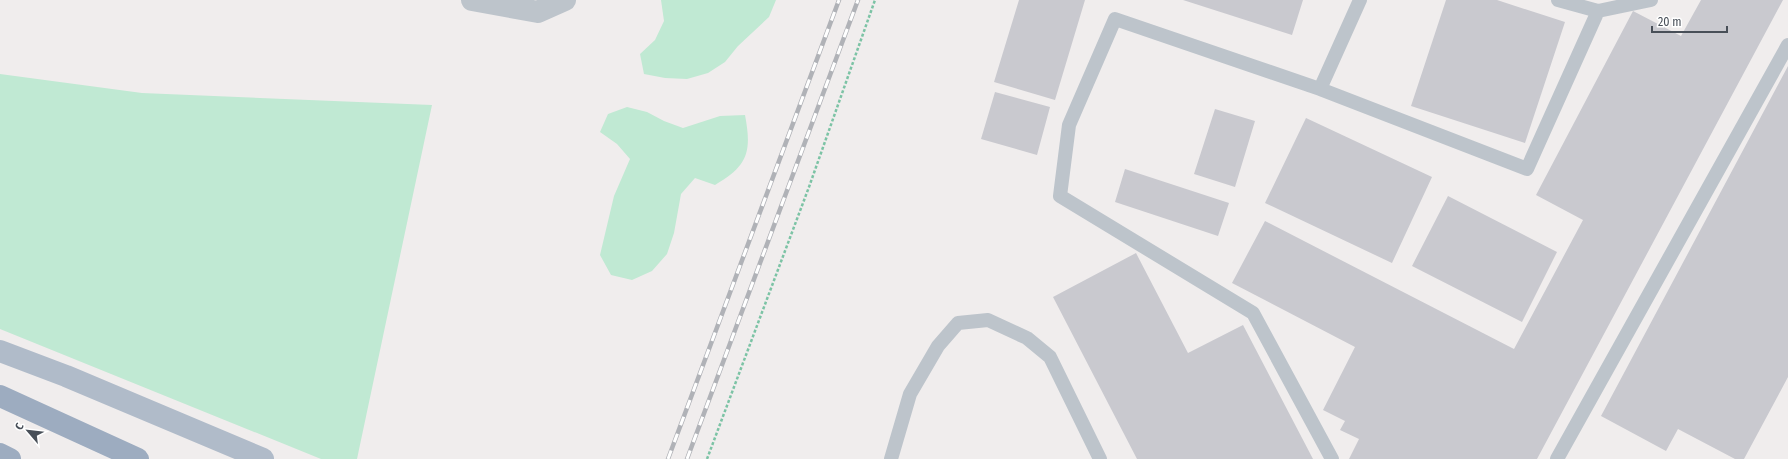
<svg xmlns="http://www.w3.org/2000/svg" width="1788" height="459" font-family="'Fira Sans Condensed',sans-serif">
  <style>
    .green { fill: #c0e9d3 }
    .building { fill: #c9c9cf }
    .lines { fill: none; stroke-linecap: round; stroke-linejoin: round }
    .path { stroke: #7cc3a5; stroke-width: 2.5; stroke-dasharray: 3 2; stroke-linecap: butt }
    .service { stroke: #bdc4cb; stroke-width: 14 }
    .minor { stroke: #bdc4cb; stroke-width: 22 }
    .primary { stroke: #b0bbc9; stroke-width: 22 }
    .trunk { stroke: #9dacc0; stroke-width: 22 }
    .rail-casing { stroke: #b0b2b7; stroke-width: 4.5 }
    .rail { stroke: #fff; stroke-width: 3; stroke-dasharray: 9; stroke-linecap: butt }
  </style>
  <rect width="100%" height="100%" fill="#f0eded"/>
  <path class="green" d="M661 0H776L769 17 738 46 725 62 708 73 687 79 665 78 644 74 640 54 655 40 664 21Z
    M0 74 142 93 432 105 357 459H321L0 329Z
    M627 107 647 112 664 121 683 128 720 116 745 115C752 152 748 166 715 185L695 178 681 194 674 233 667 254 652 271 632 280 611 275 600 255 614 196 630 159 617 144 600 132 608 114Z"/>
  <path class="building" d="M1019 0H1085L1055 100 994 82Z
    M1183 0H1303L1292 35Z
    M1446 0H1497L1565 22 1525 143 1411 106Z
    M1701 0H1783L1537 459H1349L1359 439 1340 430 1345 421 1323 410 1355 347 1232 283 1265 221 1514 349 1583 220 1536 195 1633 11 1681 36Z
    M1788 66V377L1744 459H1735L1678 429 1666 451 1601 416Z
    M995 92 1050 107 1037 155 981 139Z
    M1215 109 1255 121 1235 187 1194 174Z
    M1306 118 1432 177 1392 263 1265 203Z
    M1125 169 1229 203 1218 236 1115 202Z
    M1448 196 1557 252 1522 322 1412 266Z
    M1136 253 1188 353 1243 325 1313 459H1137L1053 297Z"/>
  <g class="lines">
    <path class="path" d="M707 459 809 187 875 0"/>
    <path class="service" d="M1558 0 1598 11 1651 0
      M1320 89 1527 169 1598 11
      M891 459 910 394 938 346 958 323 988 320 1027 338 1050 357 1100 459
      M1332 459 1253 313 1060 196 1069 125 1115 19 1320 89 1360 0
      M1557 459 1788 45"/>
    <path class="minor" d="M472 0 538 12 565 0"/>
    <path class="primary" d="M0 351 66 376 263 459"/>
    <path class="trunk" d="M0 396 138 459
      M0 454 10 459"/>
    <defs>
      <path id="rail" d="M668 459 839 0
        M687 459 858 0"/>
    </defs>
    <use href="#rail" class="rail-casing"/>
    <use href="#rail" class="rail"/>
  </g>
  <g transform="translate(28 431) rotate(298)" stroke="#ffffff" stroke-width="3" paint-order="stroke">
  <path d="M0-3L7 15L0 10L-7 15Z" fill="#484f58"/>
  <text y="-6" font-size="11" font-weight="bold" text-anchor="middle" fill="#484f58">С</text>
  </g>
  <path d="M1652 26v6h75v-6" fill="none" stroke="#484f58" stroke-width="2"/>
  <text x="1658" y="26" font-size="12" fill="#484f58" stroke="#ffffff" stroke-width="3" paint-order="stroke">20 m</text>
</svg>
